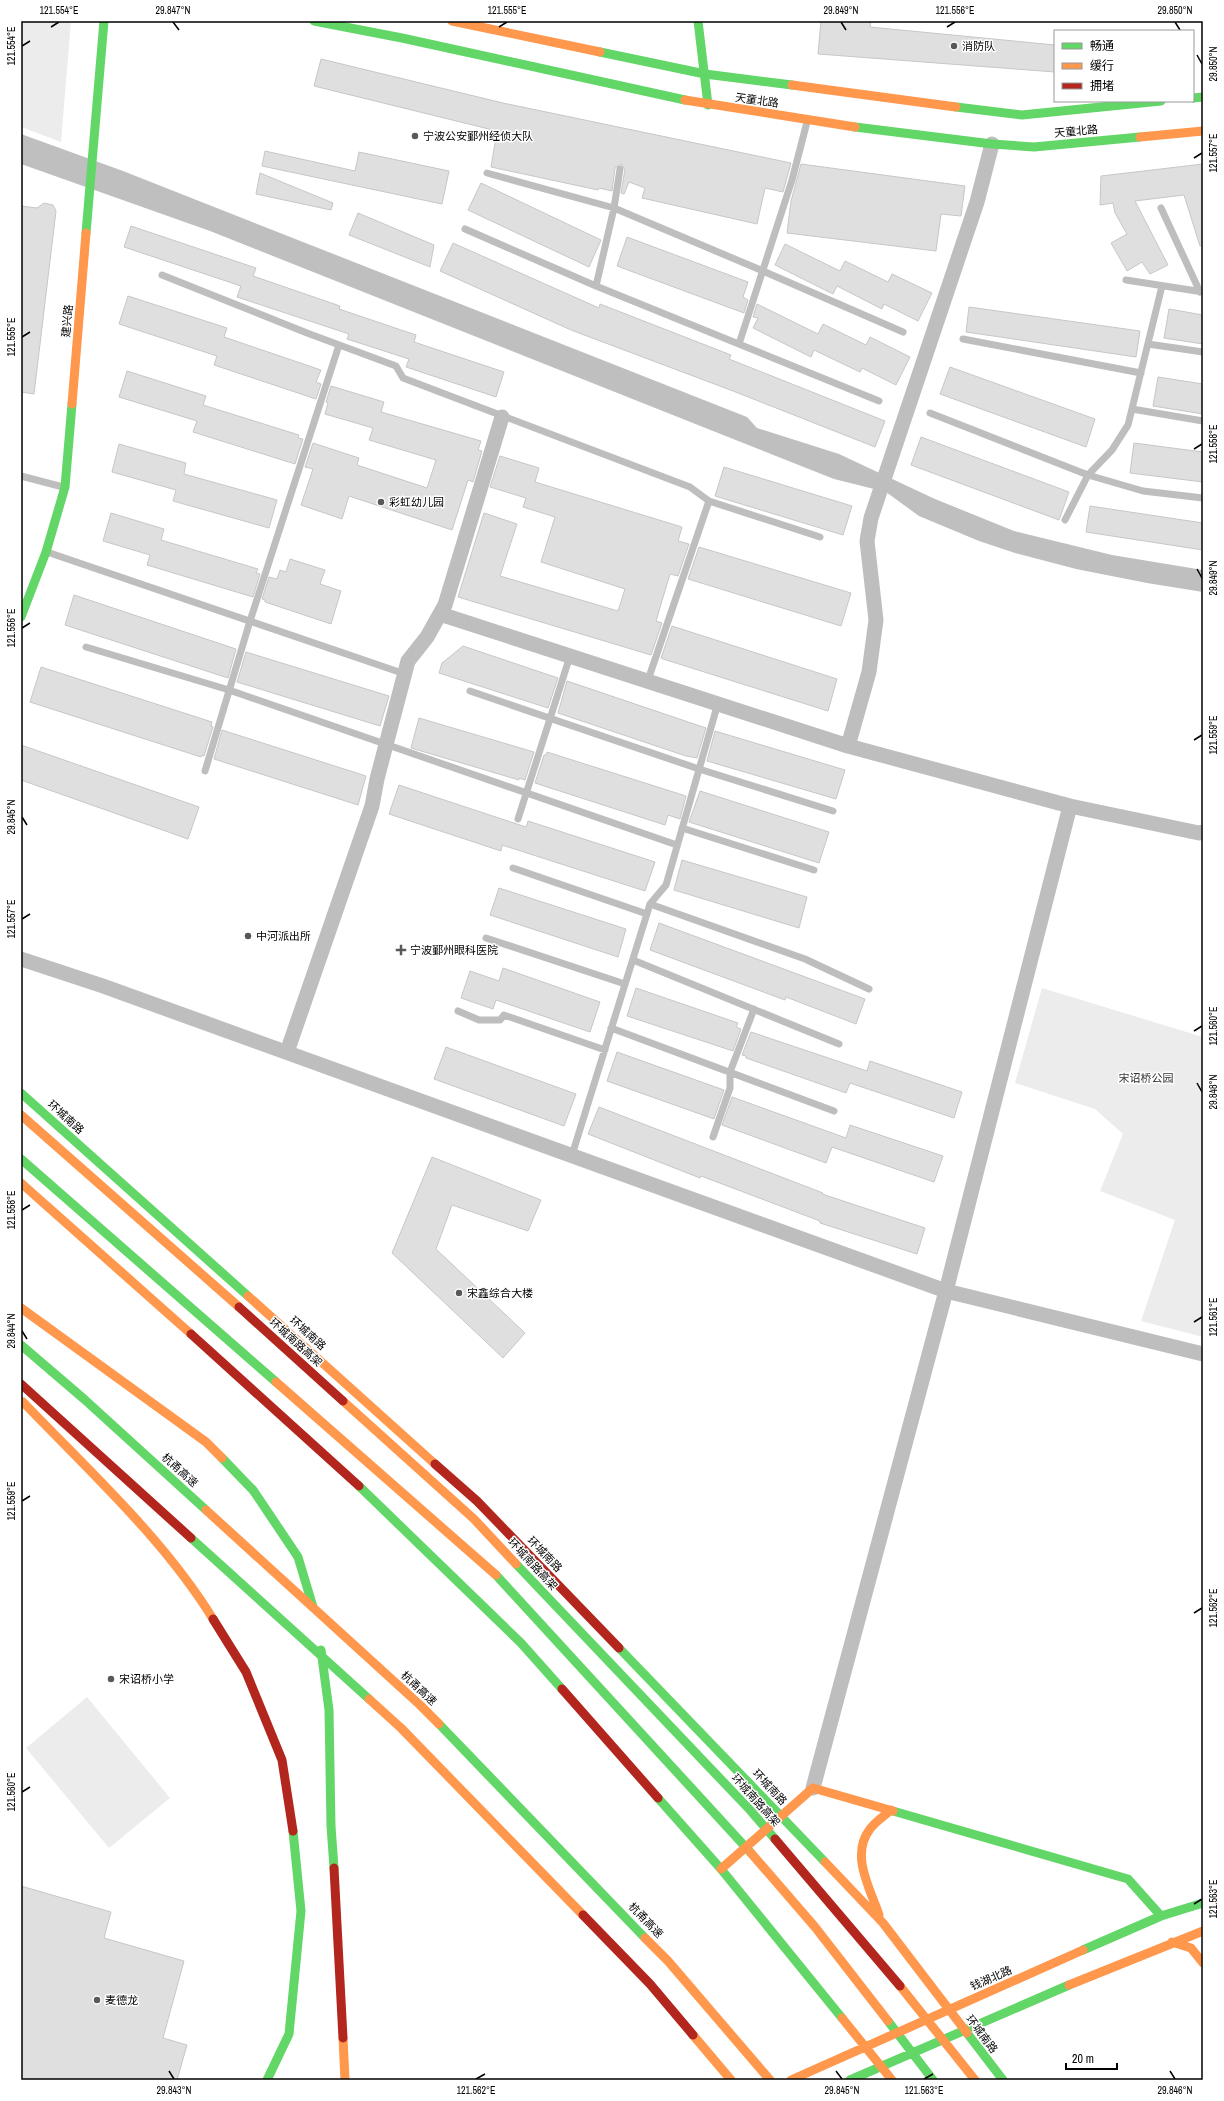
<svg xmlns="http://www.w3.org/2000/svg" width="1224" height="2101" font-family="'Archivo Narrow','Noto Sans SC',sans-serif">
  <style>
    .green { fill: #ececec }
    .water { fill: #bfbfbf }
    .building { fill: #dfdfdf; stroke: #c7c7c7 }
    .lines { fill: none; stroke-linecap: round; stroke-linejoin: round }
    .lane { stroke: #bebebe; stroke-width: 7 }
    .street { stroke: #bebebe; stroke-width: 15 }
    .fast { stroke: #63d668; stroke-width: 9 }
    .slow { stroke: #ff974d; stroke-width: 9 }
    .jam { stroke: #b3261e; stroke-width: 9 }
    .ticks { fill: none; stroke: #000; stroke-width: 1.5 }
    .poi-dot { fill: #595959; stroke: #fff; stroke-width: 1.5 }
    .labels { text-anchor: middle; stroke-width: 3; stroke-linejoin: round; paint-order: stroke }
    .poi-label { font-size: 11px; fill: #000; stroke: #fff; text-anchor: start }
    .street-label { font-size: 11px; fill: #000; stroke: #fff }
    .park-label { font-size: 11px; fill: #333; stroke: #fff }
    .neatline { fill: none; stroke: #000; stroke-width: 1.5 }
    .ticks-label { font-size: 10px; text-anchor: middle; fill: #000 }
  </style>
  <rect width="100%" height="100%" fill="#fff"/>
  <path class="green" d="M21 21H71L61 142 21 127Z
    M1042 988 1203 1037V1337L1141 1321 1175 1220 1100 1191 1123 1134 1095 1109 1015 1083Z
    M87 1697 170 1798 109 1848 26 1748Z"/>
  <path class="water" d="M21 134 123 171 747 417 757 428 839 454 935 499 1014 531 1112 555 1203 570V592L1147 583 1076 569 1015 553 979 541 919 516 886 492 834 479 210 231 21 164Z"/>
  <path class="building" d="M821 21H871L870 27 1055 45V72L818 54Z
    M321 59 503 103 791 163 783 192 765 188 757 224 642 198 645 188 629 182 624 194 621 193 625 169 621 164 615 168 612 191 599 188 598 190 491 167 497 131 314 86Z
    M265 151 355 171 359 152 449 171 442 204 262 166Z
    M801 164 965 186 961 216 941 214 936 251 787 233 791 201Z
    M1203 164V245L1200 246 1184 195 1135 201 1168 265 1150 274 1142 262 1127 271 1111 243 1127 234 1115 213 1113 203 1100 205 1101 176Z
    M260 173 333 203 331 210 256 194Z
    M481 183 601 240 589 267 468 210Z
    M44 203 53 205 56 211 34 394 21 392V206L37 208Z
    M358 213 434 245 430 267 349 235Z
    M131 226 256 268 253 276 340 306 339 309 416 335 414 342 504 372 496 397 406 367 409 359 347 339 349 334 237 297 241 286 124 247Z
    M627 237 748 282 743 297 748 300 744 313 617 266Z
    M453 243 599 308 600 304 731 355 729 359 885 421 875 447 733 391 571 330 440 271Z
    M785 244 840 271 845 261 888 282 892 274 932 293 918 321 884 304 882 309 837 286 833 294 775 265Z
    M128 296 227 328 224 337 321 370 316 382 321 384 316 399 214 365 217 356 119 324Z
    M757 304 818 334 823 324 866 345 870 337 910 357 896 385 862 368 860 372 814 350 811 357 753 328 758 318 753 317Z
    M969 307 1140 331 1136 357 966 332Z
    M1169 309 1203 315V344L1164 338Z
    M950 367 1095 419 1086 447 940 394Z
    M127 371 206 396 203 405 299 435 298 438 303 439 295 464 193 432 197 421 119 397Z
    M1158 377 1203 384V414L1153 406Z
    M331 386 384 402 381 412 481 441 478 450 482 451 473 482 468 480 452 530 349 496 342 519 301 505 313 469 305 467 313 443 359 458 357 465 427 488 436 460 369 440 373 428 325 414 328 403 326 402Z
    M921 437 1069 492 1059 520 911 465Z
    M1134 443 1203 452V482L1130 473Z
    M119 444 186 463 184 474 277 500 269 528 173 501 176 490 112 472Z
    M500 456 539 468 535 482 682 527 678 541 689 544 678 576 670 574 656 621 662 623 651 655 458 597 484 513 517 524 500 576 618 611 625 589 541 562 555 517 523 507 526 498 490 487Z
    M724 467 852 506 843 535 715 496Z
    M1090 506 1203 523V550L1086 532Z
    M111 513 164 529 161 540 258 569 256 573 260 574 253 597 147 565 150 555 103 541Z
    M699 547 851 593 841 626 688 579Z
    M290 559 325 570 320 584 341 591 331 624 265 602V600L262 599 269 577 277 579 280 570 286 572Z
    M74 595 236 649 228 678 65 625Z
    M672 626 837 679 828 711 663 659 661 658Z
    M463 646 558 678 548 708 439 673 442 663Z
    M246 652 389 696 380 726 237 682Z
    M41 667 212 722 211 726 213 727 204 756 202 755 201 757 30 702Z
    M567 681 706 728 697 758 686 756 558 713Z
    M419 718 534 752 525 780 519 778V780L411 748Z
    M222 730 366 776 358 805 214 759Z
    M715 731 845 770 836 799 707 761Z
    M21 745 199 807 188 839 21 780Z
    M547 752 686 796 680 819 668 815 665 825 535 783 544 755H546Z
    M399 785 526 827 528 821 655 862 645 891 502 845 501 851 389 814Z
    M700 791 829 832 819 863 689 822Z
    M682 860 807 897 799 928 674 890Z
    M499 888 626 929 618 957 490 915Z
    M659 923 865 999 856 1024 786 997 785 1000 650 950Z
    M503 968 600 1002 590 1032 496 1000 493 1009 461 998 470 971 499 981Z
    M636 988 738 1023 736 1027 741 1029 733 1051 627 1016Z
    M751 1032 867 1071 870 1061 962 1092 954 1118 850 1083 846 1093 746 1058V1056L742 1055Z
    M446 1047 576 1094 564 1126 434 1079Z
    M617 1052 724 1090 714 1119 607 1081Z
    M732 1097 846 1138 850 1125 943 1156 934 1182 832 1147 826 1163 722 1125Z
    M599 1107 823 1193 822 1194 925 1228 917 1254 820 1223V1221L701 1176 700 1178 588 1134Z
    M432 1157 541 1200 528 1231 452 1205 436 1249 525 1333 503 1358 392 1253Z
    M21 1886 111 1912 104 1938 184 1961 163 2038 187 2045 177 2080H21Z"/>
  <g class="lines">
    <path class="lane" d="M487 173 614 208 763 271 903 332
      M1161 208 1200 292
      M465 229 596 286 879 401
      M162 275 307 333 396 366 403 378 690 487 709 501 820 537
      M1126 280 1203 292
      M596 286 614 208 620 169
      M963 339 1141 373
      M739 344 792 180 807 122
      M1148 344 1203 352
      M1132 409 1203 421
      M930 413 1088 475 1143 491 1203 498
      M21 476 63 487
      M1065 520 1088 475 1112 450 1128 425 1162 286
      M47 552 405 674
      M86 647 229 690 677 845
      M648 680 709 501
      M470 691 699 769 833 811
      M205 771 250 621 339 345
      M518 819 570 656
      M682 828 814 870
      M513 868 647 914
      M650 904 805 959 869 989
      M486 938 625 984
      M633 960 839 1044
      M458 1011 479 1020H500L504 1015 605 1050
      M611 1028 834 1111
      M713 1137 730 1088V1072L754 1009
      M572 1155 650 904 666 885 718 703"/>
    <path class="street" d="M440 614 848 746 1070 806 1199 833 1203 832
      M848 746 869 672 876 620 867 541 871 518 977 202 992 144
      M21 959 103 986 946 1291 1203 1354
      M287 1052 372 806 377 779 408 661 427 637 445 605 502 417
      M813 1788 946 1291 1070 806"/>
    <path class="fast" d="M314 21 402 38 685 100
      M698 21 708 105
      M600 52 705 74 792 85
      M1193 98 1203 97
      M956 107 1022 115 1161 101
      M855 127 992 144 1034 147 1140 137
      M86 233 104 21
      M21 617 46 552 65 487 72 404
      M21 1093 248 1296
      M21 1159 276 1382
      M21 1345 84 1399 206 1510
      M222 1458 253 1490 298 1557 313 1607
      M359 1486 521 1643 562 1689
      M191 1538 369 1699
      M516 1564 750 1810 775 1839
      M496 1575 751 1853
      M619 1648 825 1862
      M321 1650 329 1710 331 1826 334 1868
      M439 1724 645 1938
      M658 1798 721 1869 842 2018
      M893 1811 1128 1879 1161 1916
      M1083 1950 1161 1916 1203 1903
      M888 2021 933 2080
      M967 2033 1003 2080
      M289 2034 301 1911 293 1831
      M267 2080 289 2034
      M850 2080 1069 1985"/>
    <path class="slow" d="M452 21 600 52
      M792 85 956 107
      M685 100 855 127
      M1140 137 1203 131
      M72 404 86 233
      M21 1115 239 1307
      M21 1183 191 1334
      M248 1296 435 1464
      M21 1308 206 1442 222 1458
      M276 1382 496 1575
      M343 1401 474 1519 516 1564
      M23 1402C88 1470 164 1539 213 1619
      M206 1510 420 1705 439 1724
      M369 1699 401 1728 583 1915
      M751 1853 815 1927 888 2021
      M825 1862 883 1923 967 2033
      M721 1869 813 1788 893 1811
      M879 1915C870 1888 850 1855 870 1829 875 1822 884 1816 891 1810
      M645 1938 668 1961 770 2080
      M1172 1942 1191 1948 1203 1963
      M1069 1985 1203 1931
      M900 1986 975 2080
      M842 2018 892 2080
      M693 2035 731 2080
      M343 2038 345 2080
      M791 2080 1083 1950"/>
    <path class="jam" d="M239 1307 343 1401
      M191 1334 359 1486
      M21 1384 191 1538
      M435 1464 477 1501 619 1648
      M213 1619 246 1672 282 1760 293 1831
      M562 1689 658 1798
      M775 1839 900 1986
      M334 1868 343 2038
      M583 1915 650 1984 693 2035"/>
  </g>
  <path class="ticks" d="M173 22 179 30M841 22 846 30M1175 22 1180 30M51 27 59 22M499 27 507 22M947 27 955 22M22 46 30 41M1197 55 1202 64M1194 158 1202 153M22 337 30 332M1194 449 1202 444M1197 569 1202 578M22 628 30 623M1194 740 1202 735M22 817 27 825M22 919 30 914M1194 1031 1202 1026M1197 1083 1202 1092M22 1210 30 1205M1194 1322 1202 1317M22 1331 27 1339M22 1501 30 1496M1194 1613 1202 1608M22 1792 30 1787M1194 1904 1202 1899M169 2071 174 2079M836 2071 842 2079M1170 2071 1175 2079M476 2079 485 2074M924 2079 933 2074"/>
  <g class="poi-dot">
    <circle cx="954" cy="46" r="4"/>
    <circle cx="415" cy="136" r="4"/>
    <circle cx="381" cy="502" r="4"/>
    <circle cx="248" cy="936" r="4"/>
    <path d="M399 944h4v4h4v4h-4v4h-4v-4h-4v-4h4z"/>
    <circle cx="459" cy="1293" r="4"/>
    <circle cx="111" cy="1679" r="4"/>
    <circle cx="97" cy="2000" r="4"/>
  </g>
  <g class="labels">
    <g class="poi-label">
      <text x="962" y="50">消防队</text>
      <text x="423" y="140">宁波公安鄞州经侦大队</text>
      <text x="389" y="506">彩虹幼儿园</text>
      <text x="256" y="940">中河派出所</text>
      <text x="410" y="954">宁波鄞州眼科医院</text>
      <text x="467" y="1297">宋鑫综合大楼</text>
      <text x="119" y="1683">宋诏桥小学</text>
      <text x="105" y="2004">麦德龙</text>
    </g>
    <g class="street-label">
      <text transform="translate(757 100) rotate(8)" y="4">天童北路</text>
      <text transform="translate(1076 131) rotate(-5)" y="4">天童北路</text>
      <text transform="translate(67 321) rotate(-85)" y="4">建兴路</text>
      <text transform="translate(66 1117) rotate(42)" y="4">环城南路</text>
      <text transform="translate(308 1333) rotate(42)" y="4">环城南路</text>
      <text transform="translate(296 1342) rotate(42)" y="4">环城南路高架</text>
      <text transform="translate(180 1470) rotate(42)" y="4">杭甬高速</text>
      <text transform="translate(545 1554) rotate(46)" y="4">环城南路</text>
      <text transform="translate(533 1564) rotate(47)" y="4">环城南路高架</text>
      <text transform="translate(419 1688) rotate(43)" y="4">杭甬高速</text>
      <text transform="translate(770 1787) rotate(47)" y="4">环城南路</text>
      <text transform="translate(756 1800) rotate(48)" y="4">环城南路高架</text>
      <text transform="translate(646 1920) rotate(46)" y="4">杭甬高速</text>
      <text transform="translate(991 1978) rotate(-24)" y="4">钱湖北路</text>
      <text transform="translate(982 2034) rotate(53)" y="4">环城南路</text>
    </g>
    <g class="park-label">
      <text x="1146" y="1082">宋诏桥公园</text>
    </g>
  </g>
  <rect width="1224" height="2101" fill="none" stroke="#ffffff" stroke-width="44"/>
  <rect x="1054" y="30" width="140" height="72" fill="#ffffff" stroke="#999999"/>
  <rect x="1062" y="43" width="20" height="6" fill="#63d668" stroke="#999999"/>
  <text x="1090" y="50" font-size="12" fill="#000000">畅通</text>
  <rect x="1062" y="63" width="20" height="6" fill="#ff974d" stroke="#999999"/>
  <text x="1090" y="70" font-size="12" fill="#000000">缓行</text>
  <rect x="1062" y="83" width="20" height="6" fill="#b3261e" stroke="#999999"/>
  <text x="1090" y="90" font-size="12" fill="#000000">拥堵</text>
  <path d="M1066 2063v6h51v-6" fill="none" stroke="#000000" stroke-width="2"/>
  <text x="1072" y="2063" font-size="12" fill="#000000" stroke="#ffffff" stroke-width="3" paint-order="stroke">20 m</text>
  <rect x="22" y="22" width="1180" height="2057" class="neatline"/>
  <g class="ticks-label">
    <text x="59" y="14">121.554°E</text>
    <text x="173" y="14">29.847°N</text>
    <text x="507" y="14">121.555°E</text>
    <text x="841" y="14">29.849°N</text>
    <text x="955" y="14">121.556°E</text>
    <text x="1175" y="14">29.850°N</text>
    <text transform="translate(11 46) rotate(-90)" y="4">121.554°E</text>
    <text transform="translate(1213 64) rotate(-90)" y="4">29.850°N</text>
    <text transform="translate(1213 153) rotate(-90)" y="4">121.557°E</text>
    <text transform="translate(11 337) rotate(-90)" y="4">121.555°E</text>
    <text transform="translate(1213 444) rotate(-90)" y="4">121.558°E</text>
    <text transform="translate(1213 578) rotate(-90)" y="4">29.849°N</text>
    <text transform="translate(11 628) rotate(-90)" y="4">121.556°E</text>
    <text transform="translate(1213 735) rotate(-90)" y="4">121.559°E</text>
    <text transform="translate(11 817) rotate(-90)" y="4">29.845°N</text>
    <text transform="translate(11 919) rotate(-90)" y="4">121.557°E</text>
    <text transform="translate(1213 1026) rotate(-90)" y="4">121.560°E</text>
    <text transform="translate(1213 1092) rotate(-90)" y="4">29.848°N</text>
    <text transform="translate(11 1210) rotate(-90)" y="4">121.558°E</text>
    <text transform="translate(1213 1317) rotate(-90)" y="4">121.561°E</text>
    <text transform="translate(11 1331) rotate(-90)" y="4">29.844°N</text>
    <text transform="translate(11 1501) rotate(-90)" y="4">121.559°E</text>
    <text transform="translate(1213 1608) rotate(-90)" y="4">121.562°E</text>
    <text transform="translate(11 1792) rotate(-90)" y="4">121.560°E</text>
    <text transform="translate(1213 1899) rotate(-90)" y="4">121.563°E</text>
    <text x="174" y="2094">29.843°N</text>
    <text x="476" y="2094">121.562°E</text>
    <text x="842" y="2094">29.845°N</text>
    <text x="924" y="2094">121.563°E</text>
    <text x="1175" y="2094">29.846°N</text>
  </g>
</svg>
